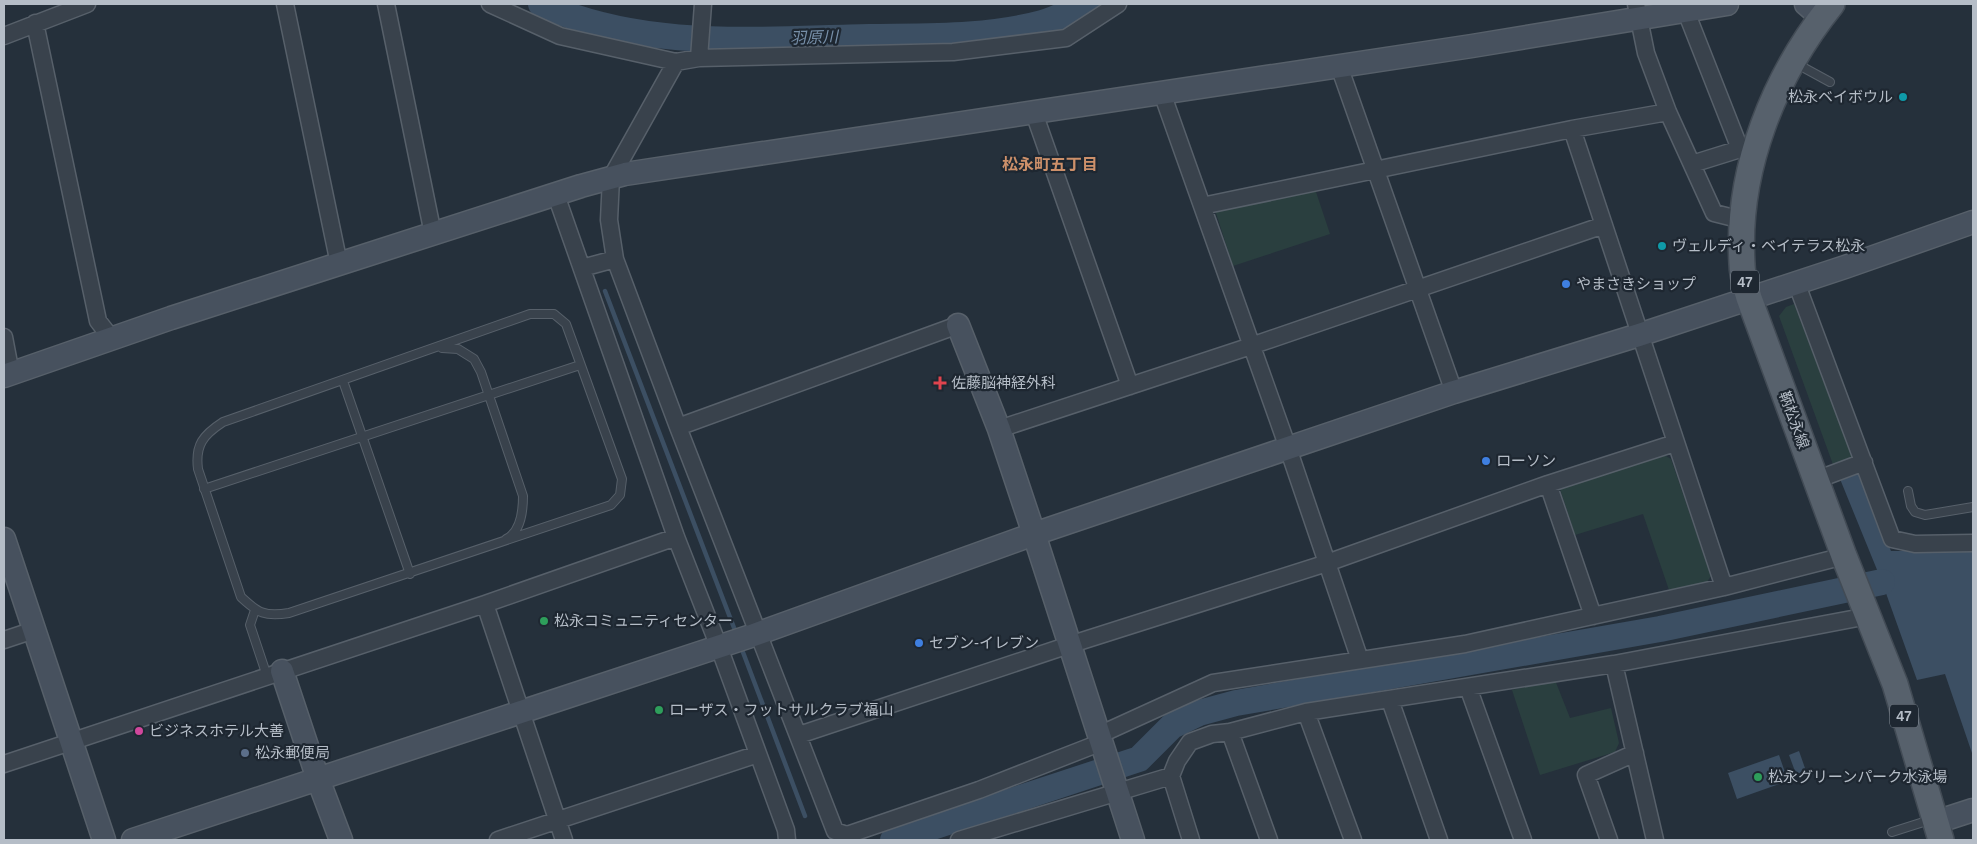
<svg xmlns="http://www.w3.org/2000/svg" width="1977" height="844" font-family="Arial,'Noto Sans JP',sans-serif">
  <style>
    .green { fill: #2a3f3f }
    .water { fill: #3c4f63 }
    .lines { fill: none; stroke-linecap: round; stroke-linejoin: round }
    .stream { stroke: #3c4f63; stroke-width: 4.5 }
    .river { stroke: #3c4f63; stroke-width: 26 }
    .lane-casing { stroke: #57606a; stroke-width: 10 }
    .street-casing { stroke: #57606a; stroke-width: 19 }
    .secondary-casing { stroke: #57606a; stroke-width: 25 }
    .primary-casing { stroke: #424b55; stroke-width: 28 }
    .lane { stroke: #39424c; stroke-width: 8 }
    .street { stroke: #39424c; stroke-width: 16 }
    .secondary { stroke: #47515e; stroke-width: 22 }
    .primary { stroke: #57616c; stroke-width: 25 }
    .culture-dot { fill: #0f9aa8; stroke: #1e2731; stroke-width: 2 }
    .shop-dot { fill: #3f7fe0; stroke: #1e2731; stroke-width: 2 }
    .health-dot { fill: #e0444e; stroke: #1e2731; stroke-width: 2 }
    .leisure-dot { fill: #2e9e5b; stroke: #1e2731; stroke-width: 2 }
    .hotel-dot { fill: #d1479c; stroke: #1e2731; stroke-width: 2 }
    .service-dot { fill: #5c6f8a; stroke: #1e2731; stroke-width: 2 }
    .labels { text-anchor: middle; stroke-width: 4.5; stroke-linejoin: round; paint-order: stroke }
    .shield { fill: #1e2731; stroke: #88909a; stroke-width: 1 }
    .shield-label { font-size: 14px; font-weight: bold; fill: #b5bdc7 }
    .poi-label { font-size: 15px; fill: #b5bdc7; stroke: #1e2731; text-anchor: start }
    .street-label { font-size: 15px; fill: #b5bdc7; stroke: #1e2731 }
    .water-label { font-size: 16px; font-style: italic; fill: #778fa8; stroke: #1e2731 }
    .neighbourhood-label { font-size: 16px; font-weight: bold; fill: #cd906a; stroke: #1e2731 }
  </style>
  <rect width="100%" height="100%" fill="#25303b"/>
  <path class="green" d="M1315 189 1330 234 1233 266 1215 210Z
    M1794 304 1854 461 1835 470 1779 316 1786 307Z
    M1664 455 1671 459 1711 576 1707 582 1669 590 1643 514 1575 535 1560 489Z
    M1555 680 1570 718 1611 708 1619 743 1615 752 1540 775 1512 690Z"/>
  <path class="water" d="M1858 472 1891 551H1973V756L1945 674 1917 680 1882 582 1840 479Z
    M1799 751 1806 771 1796 774 1789 755Z
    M1779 755 1788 781 1737 799 1728 773Z"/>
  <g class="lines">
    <path class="stream" d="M605 291 736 633
      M741 647 805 816"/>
    <path class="river" d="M541 4C643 51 760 39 869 37 926 36 986 38 1042 23 1057 19 1073 10 1087 4
      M893 840 1139 759 1172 726 1199 713 1236 703 1660 629 1882 582"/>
    <defs>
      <path id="lane" d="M1797 64 1830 82
        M530 314H554L566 324 622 479 620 495 611 505 289 613C265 617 258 613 241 597L198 469C195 445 203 435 223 422Z
        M442 348 458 349 474 359 481 372 523 496C523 511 521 532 506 539
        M343 381 410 574
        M204 489 580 365
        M1908 491 1911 506 1915 512 1925 515 1973 507
        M255 610 250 625 267 676
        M1892 832 1933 819"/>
      <path id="street" d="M285 4 339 264
        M386 4 433 234
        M490 4 560 36 676 62 611 178 609 220 615 259 678 427 835 831 847 835 979 790 1102 742
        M1636 4 1646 53 1668 112 1714 213 1742 220
        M1683 4 1740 149 1692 164
        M35 23 98 321 112 339
        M4 36 87 4
        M699 58 703 4
        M676 62 699 58 953 52 1066 38 1118 4
        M1339 66 1454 392
        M1162 93 1288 448 1360 660
        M1034 113 1130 386
        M1572 129 1724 587
        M556 195 676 537 719 647 786 830 787 840
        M1202 206 1572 129 1668 112
        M582 268 615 259
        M1796 282 1892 539 1915 544 1973 543
        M4 337 11 374
        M678 427 958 325
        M999 429 1251 346 1604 225
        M1816 480 1864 462
        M1548 484 1593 616
        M485 604 564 840
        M4 640 34 630
        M1614 664 1655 840
        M1468 687 1523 840
        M1390 700 1439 840
        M1306 712 1353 840
        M1230 732 1269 840
        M799 735 1069 645 1327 563 1548 484 1675 443
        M1099 735 1213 683 1465 644 1724 587 1844 556
        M4 764 485 604 676 537
        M498 840 758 754
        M959 840 1171 776
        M1191 840 1171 776 1177 761 1190 742 1212 734 1230 732 1306 712 1614 664 1868 616
        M1609 840 1586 775 1635 753"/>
      <path id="secondary" d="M1806 4 1821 17
        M958 325 999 429 1034 534 1133 840
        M4 376 171 318 581 186 625 174 1472 46 1727 4
        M4 539 104 840
        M282 671 318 779 341 840
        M1936 822 1973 810
        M133 840 751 636 1034 534 1454 392 1639 335 1845 267 1973 222"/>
      <path id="primary" d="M1832 4C1774 76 1736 170 1742 264 1742 276 1746 287 1749 298L1844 556 1895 684 1941 840"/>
    </defs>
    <use href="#lane" class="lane-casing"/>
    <use href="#street" class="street-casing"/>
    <use href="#secondary" class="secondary-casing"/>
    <use href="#primary" class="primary-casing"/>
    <use href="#lane" class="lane"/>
    <use href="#street" class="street"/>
    <use href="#secondary" class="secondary"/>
    <use href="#primary" class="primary"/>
  </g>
  <g class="culture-dot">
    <circle cx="1903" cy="97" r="5"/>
    <circle cx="1662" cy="246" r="5"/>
  </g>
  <g class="shop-dot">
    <circle cx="1566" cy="284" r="5"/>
    <circle cx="1486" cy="461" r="5"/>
    <circle cx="919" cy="643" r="5"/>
  </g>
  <path class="health-dot" d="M937.5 375.5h5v5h5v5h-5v5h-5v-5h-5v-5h5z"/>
  <g class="leisure-dot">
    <circle cx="544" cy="621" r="5"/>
    <circle cx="659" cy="710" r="5"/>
    <circle cx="1758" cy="777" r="5"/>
  </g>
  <circle class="hotel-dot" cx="139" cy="731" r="5"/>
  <circle class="service-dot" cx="245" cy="753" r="5"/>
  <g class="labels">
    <g class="shield">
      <rect x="1731" y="270.5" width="28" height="23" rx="4"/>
      <rect x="1890" y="704.5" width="28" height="23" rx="4"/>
    </g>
    <g class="shield-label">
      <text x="1745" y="287">47</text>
      <text x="1904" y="721">47</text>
    </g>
    <g class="poi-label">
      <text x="1893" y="102" text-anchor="end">松永ベイボウル</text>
      <text x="1672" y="251">ヴェルディ・ベイテラス松永</text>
      <text x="1576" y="289">やまさきショップ</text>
      <text x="951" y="388">佐藤脳神経外科</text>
      <text x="1496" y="466">ローソン</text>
      <text x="554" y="626">松永コミュニティセンター</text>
      <text x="929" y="648">セブン-イレブン</text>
      <text x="669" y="715">ローザス・フットサルクラブ福山</text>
      <text x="149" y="736">ビジネスホテル大善</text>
      <text x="255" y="758">松永郵便局</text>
      <text x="1768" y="782">松永グリーンパーク水泳場</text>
    </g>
    <g class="street-label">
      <text transform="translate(1794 420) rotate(70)" y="5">鞆松永線</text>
    </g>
    <g class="water-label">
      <text transform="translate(814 37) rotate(-2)" y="6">羽原川</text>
    </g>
    <g class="neighbourhood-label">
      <text x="1050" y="170">松永町五丁目</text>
    </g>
  </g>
  <rect width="1977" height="844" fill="none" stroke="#b5bdc7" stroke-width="10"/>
</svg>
